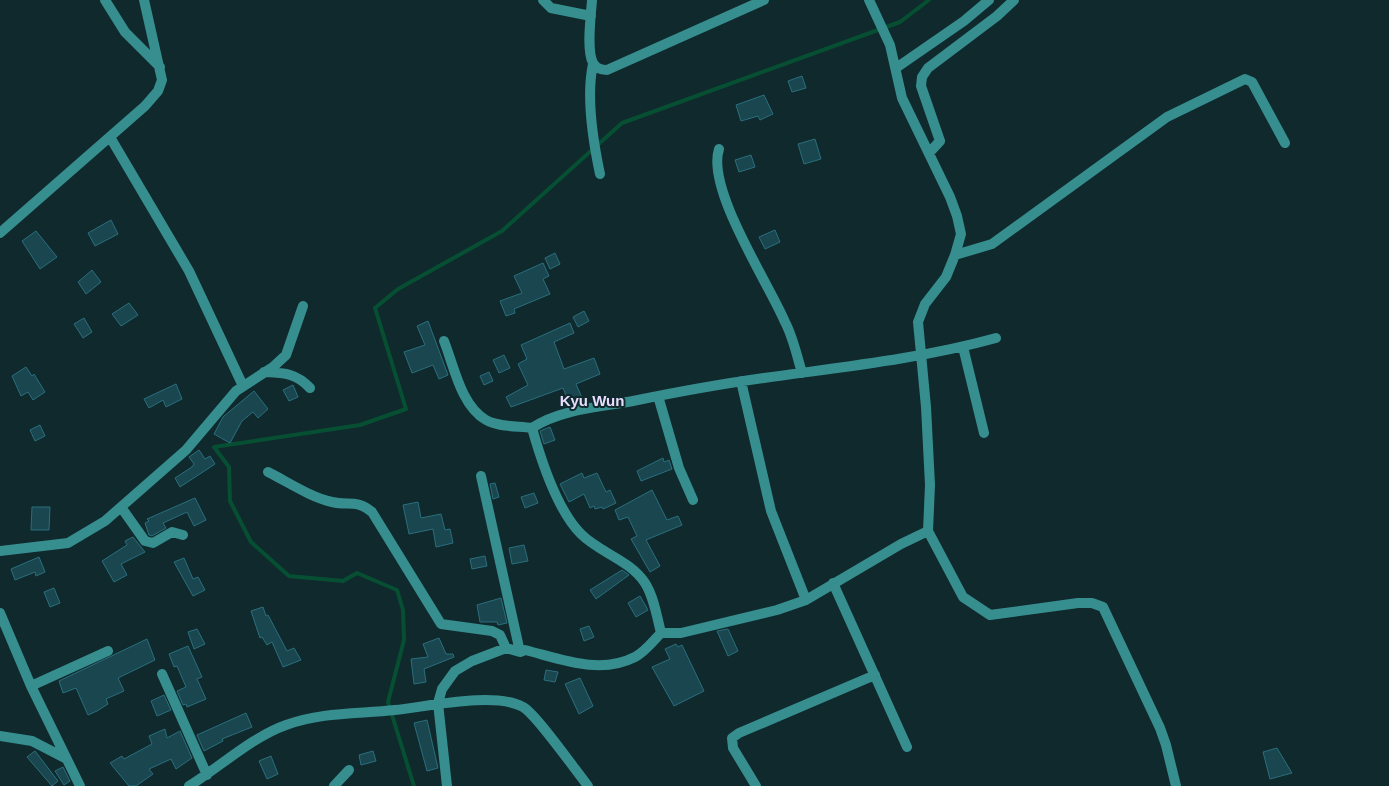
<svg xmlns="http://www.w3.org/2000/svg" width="1389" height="786" font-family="Helvetica,sans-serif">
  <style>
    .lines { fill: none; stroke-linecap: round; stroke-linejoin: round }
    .stream { stroke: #074f32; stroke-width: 4 }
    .building { fill: #1a464f; stroke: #2a6f7d }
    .minor { stroke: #378e8f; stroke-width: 10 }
    .labels { text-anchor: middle; stroke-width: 4; stroke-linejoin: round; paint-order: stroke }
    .quarter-label { font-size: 15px; font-weight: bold; fill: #e9ddff; stroke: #0f292d }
  </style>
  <rect width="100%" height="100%" fill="#0f292d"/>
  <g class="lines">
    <path class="stream" d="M414 786 388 702 404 640 403 610 397 590 357 573 343 581 289 576 251 542 230 501 229 467 214 447 360 425 406 409 375 308 398 289 502 231 622 123 900 22 929 0"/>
  </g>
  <path class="building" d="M802 76 806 88 792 92 788 81Z
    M764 95 773 114 760 120 758 116 741 121 736 105Z
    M815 139 821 159 804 164 798 144Z
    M751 155 755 167 739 172 735 160Z
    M111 220 118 234 95 246 88 233Z
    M775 230 780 242 765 249 759 237Z
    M36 231 57 257 40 269 22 241Z
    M555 253 560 264 550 269 545 258Z
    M543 263 549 276 543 279 550 294 514 309 515 313 506 316 500 301 522 293 514 276Z
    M92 270 101 282 86 294 78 282Z
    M129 303 138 315 121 326 112 314Z
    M584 311 589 321 578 327 573 317Z
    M84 318 92 332 83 338 74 324Z
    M428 321 448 375 439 379 433 365 412 373 404 352 425 345 417 326Z
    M570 323 574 333 554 342 564 369 594 358 600 374 576 384 583 400 570 405 563 388 511 407 506 397 528 385 518 364 527 359 521 345Z
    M504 355 510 368 499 373 493 360Z
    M26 367 32 376 34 374 45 392 33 400 28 392 21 396 12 376Z
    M489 372 493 381 484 385 480 376Z
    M176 384 182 399 166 407 163 400 149 408 144 399Z
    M293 385 298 397 289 401 283 390Z
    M254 391 268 409 258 418 253 412 242 421 230 443 214 434 223 417Z
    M40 425 45 436 35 441 30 430Z
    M550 427 555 440 544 444 540 431Z
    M199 450 205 459 210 456 215 464 180 487 175 478 192 467 194 464 189 457Z
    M663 458 664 462 669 460 672 469 641 481 637 471Z
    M582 473 584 478 597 473 606 492 610 490 616 503 603 509 602 507 595 509 594 506 590 508 584 494 569 502 560 484Z
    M495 483 499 497 493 499 490 484Z
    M652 490 667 520 678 516 682 525 646 540 660 566 650 572 631 539 637 536 628 517 619 520 615 510Z
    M534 493 538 503 525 508 521 497Z
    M195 498 206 520 194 526 187 512 163 523 166 528 152 536 149 535 145 523 149 521 147 519Z
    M418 502 421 518 441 514 445 530 450 529 453 543 436 547 433 529 409 534 403 505Z
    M32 507H50L49 530H31Z
    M133 537 145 552 121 564 127 575 114 582 102 561 127 545 125 541Z
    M524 545 528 561 512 564 509 548Z
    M485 556 487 566 472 569 470 559Z
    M39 557 45 572 36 576 35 572 15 580 11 569Z
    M184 558 193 579 198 577 205 590 193 596 174 562Z
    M622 570 629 575 596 599 590 590Z
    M54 588 60 603 50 607 44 592Z
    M640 596 648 610 636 617 628 603Z
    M501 598 507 623 498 625 497 622H480L477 605Z
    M263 607 266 616 268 615 287 651 294 648 301 660 283 667 272 642 267 645 262 637 260 638 251 611Z
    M589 626 594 637 584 641 580 629Z
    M197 629 205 644 194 649 188 632Z
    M728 629 738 651 728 656 717 631Z
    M439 638 446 654H453L454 657 424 669 426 682 414 684 411 659 428 657 423 644Z
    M147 639 155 660 118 678 124 691 106 699 108 704 97 711 88 715 76 688 63 693 59 681Z
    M676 644 678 647 682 645 704 691 674 706 652 667 670 659 665 649Z
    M188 646 202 677 197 679 206 699 187 707 186 704 183 705 177 691 186 687 177 666 174 667 169 654Z
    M546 670 558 672 555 682 544 680Z
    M580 678 593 706 579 714 565 684Z
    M164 695 171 710 157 716 151 701Z
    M246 713 252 727 222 739 223 741 204 751 197 735Z
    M427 720 438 768 427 771 414 723Z
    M165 729 167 738 180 731 192 758 176 769 171 759 149 769 153 774 136 786H129L110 763 122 756 124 759 152 744 149 736Z
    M1277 748 1292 773 1270 779 1263 752Z
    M35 751 58 781 52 786 27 757Z
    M373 751 376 761 361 765 359 755Z
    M271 756 278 774 267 779 259 761Z
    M63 767 70 781 64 785 55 771Z"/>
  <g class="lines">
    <path class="minor" d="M105 0 125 32 160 67
      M543 0 551 8 591 16
      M592 0C591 16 586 50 593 63 596 68 602 70 607 70L764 0
      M593 64C586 96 593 141 600 174
      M896 68 964 21 989 0
      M110 137 189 271 243 386
      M719 149C706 189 768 282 785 322 793 337 797 356 802 373
      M929 153 940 141 921 86 922 77 928 68 997 16 1014 0
      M0 233 145 106 158 91 162 80 144 0
      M955 255 992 244 1167 117 1245 79 1252 82 1285 143
      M444 341C454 366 461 406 486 420 498 427 517 426 532 428
      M963 347 984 433
      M264 372C284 373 296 373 310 388
      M741 381 771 511 806 600
      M658 396 679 468 693 500
      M268 472C288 482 310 497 332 502 349 506 356 499 372 512L441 624 492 631 500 635 506 648
      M481 476 520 652
      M121 507 145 541 153 543 172 532 183 535
      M928 531 963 597 990 615 1078 603H1092L1103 607 1160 728 1166 745 1176 786
      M0 551 68 543 105 521 186 450 236 391 273 367 286 355 303 306
      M833 583 907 747
      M0 613 31 686 80 786
      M661 633C657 617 654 597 645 583 630 560 600 553 581 534 557 510 541 460 532 428 560 409 601 407 633 401 677 392 721 384 764 378 842 367 920 359 996 338
      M162 674 207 775
      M31 686 108 651
      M0 736 32 741 65 758
      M189 786C220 767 252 737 286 725 321 712 358 714 395 710 426 707 495 691 523 707 536 714 576 771 588 786
      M334 786 349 770
      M447 786 438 703 442 689 455 671 472 661 506 648 520 652 525 650C561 659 600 675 635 657 645 652 654 640 661 633H681L777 610 806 600 901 544 928 531 930 485 926 407 918 322 925 304 946 277 955 255 961 234 957 216 950 197 902 98 890 45 869 0
      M756 786 733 748 732 738 739 733 875 675"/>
  </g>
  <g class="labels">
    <g class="quarter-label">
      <text x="592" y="406">Kyu Wun</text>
    </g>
  </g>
</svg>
